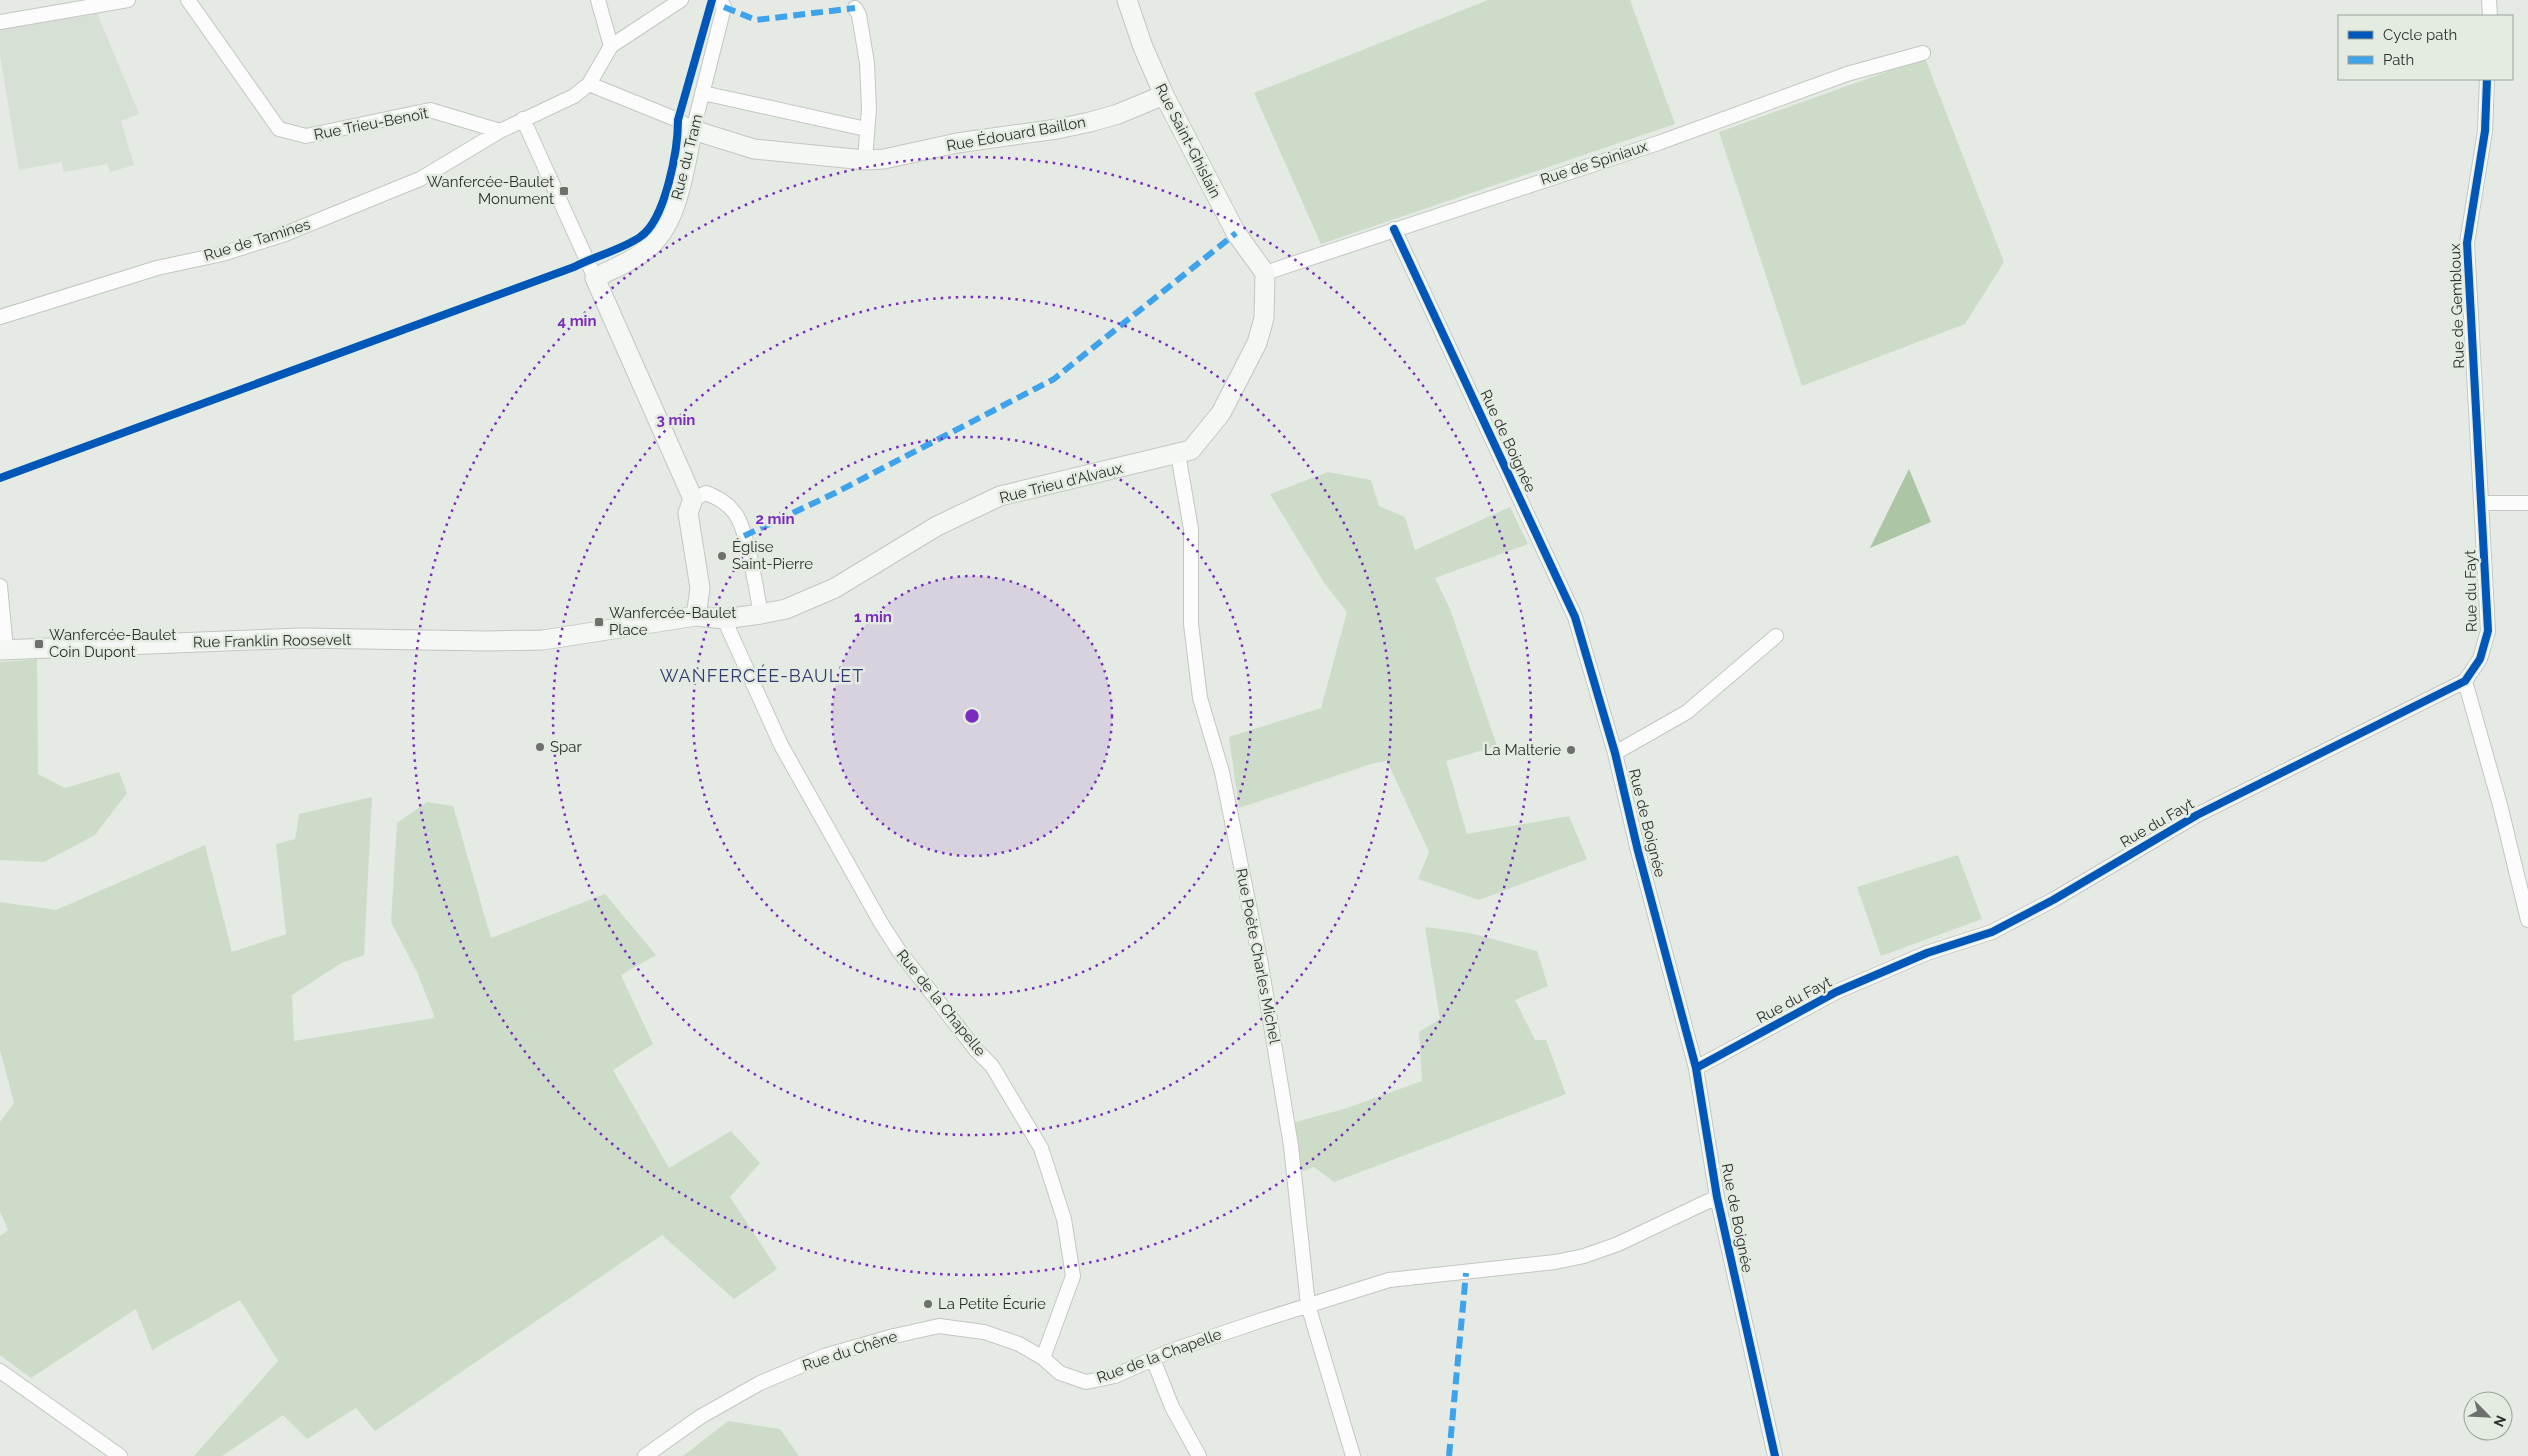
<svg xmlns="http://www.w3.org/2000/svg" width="2528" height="1456" font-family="Raleway,sans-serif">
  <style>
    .built { fill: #d7e0d4 }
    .green { fill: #cddcc8 }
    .water { fill: #acc5a5 }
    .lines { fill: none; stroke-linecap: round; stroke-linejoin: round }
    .street-casing { stroke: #c3c7c2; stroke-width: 16 }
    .secondary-casing { stroke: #c3c7c2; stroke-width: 21 }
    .street { stroke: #fbfcfb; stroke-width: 14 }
    .secondary { stroke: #f4f7f4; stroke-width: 19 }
    .quiet { stroke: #3ea3eb; stroke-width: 6; stroke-dasharray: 12 6; stroke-linecap: butt }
    .cycleway-casing { stroke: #e4ece2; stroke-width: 11 }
    .cycleway { stroke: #0057b8; stroke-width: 8 }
    .ring { fill: none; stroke: #7b2cbf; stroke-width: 2.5; stroke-dasharray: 2.5 5 }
    .poi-dot { fill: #6d706c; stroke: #e4ece2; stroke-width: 2 }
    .labels { text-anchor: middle; stroke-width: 5; stroke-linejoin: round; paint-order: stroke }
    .street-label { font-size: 15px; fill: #2c2f2b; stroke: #e4ece2 }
    .poi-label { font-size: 15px; fill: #2c2f2b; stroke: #e4ece2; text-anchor: start }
    .quarter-label { font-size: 18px; letter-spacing: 1px; fill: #333974; stroke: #e4ece2 }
    .centre { fill: #7b2cbf; stroke: #e4ece2; stroke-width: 2.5 }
    .ring-label { font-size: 15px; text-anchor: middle; font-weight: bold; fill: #7b2cbf; stroke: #e4ece2; stroke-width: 5; stroke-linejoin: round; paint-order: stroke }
  </style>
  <rect width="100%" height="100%" fill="#e5eae4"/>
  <path class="built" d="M97 13 139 114 121 121 134 165 110 172 107 164 63 172 62 162 19 170 0 55V29Z"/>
  <path class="green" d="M1488 0H1630L1675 124 1321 244 1254 93Z
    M1925 58 2004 262 1965 324 1802 386 1719 132Z
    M1328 472 1371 480 1379 506 1405 517 1415 550 1510 507 1528 544 1435 578 1450 609 1497 746 1446 761 1467 834 1569 816 1587 859 1479 900 1418 879 1429 852 1387 761 1374 763 1239 808 1229 737 1321 708 1347 612 1325 584 1270 494Z
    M37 659 38 774 65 788 119 772 127 793 95 835 44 862 0 860V662Z
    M372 797 364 955 341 963 292 995 294 1041 435 1018 417 972 391 922 397 823 427 802 453 806 491 938 605 894 656 955 621 975 653 1044 613 1070 669 1168 731 1131 760 1163 730 1197 777 1269 734 1299 662 1235 375 1431 356 1408 307 1439 283 1415 222 1456H194L278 1361 240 1300 152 1350 136 1309 31 1378 0 1355V1236L8 1230 0 1211V1122L14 1103 0 1050V902L56 910 205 845 232 952 286 934 276 844 295 839 299 814Z
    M1958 855 1982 919 1881 956 1857 887Z
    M1425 927 1470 933 1537 951 1548 986 1515 1000 1535 1040H1546L1566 1094 1334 1182 1314 1167 1303 1171 1288 1124 1344 1109 1422 1081 1419 1032 1440 1019Z
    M728 1421 780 1429 799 1456H683Z"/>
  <path class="water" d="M1909 469 1931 522 1870 548Z"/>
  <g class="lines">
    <defs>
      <path id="street" d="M188 0 279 129 306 136 430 110 500 131
        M2489 0 2490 16
        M855 8 859 15 867 63 869 108 865 160
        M0 22 128 0
        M611 46 681 0
        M589 84 678 120 693 130 724 7 720 0
        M703 93 866 129
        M523 119 595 278
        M1394 229 1575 617 1615 753 1638 851 1696 1068 1717 1197 1775 1456
        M1265 273 1661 142 1847 74 1923 53
        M0 317 157 268 222 254 285 234 420 179 500 131 574 96 589 84 611 46 598 0
        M1178 454 1191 529V624L1200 698 1222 772 1261 965 1291 1146 1308 1305 1353 1456
        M693 499 706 493C718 498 726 502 734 512 748 529 756 591 761 614
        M2481 503H2528
        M0 586 6 649
        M724 619 781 745 881 923 899 951 976 1050 992 1066 1041 1148 1064 1219 1073 1276 1043 1358
        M2465 681 2500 805 2528 920
        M1615 753 1687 712 1776 636
        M1696 1068 1836 992 1927 953 1992 932 2053 900 2197 815 2465 681 2480 659 2488 631 2467 243 2485 131 2487 79
        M1153 1359 1172 1407 1199 1456
        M0 1371 120 1456
        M645 1456 700 1417 760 1383 824 1356 894 1336 939 1326 984 1332 1019 1344 1043 1358 1060 1373 1086 1382 1115 1376 1168 1352 1262 1320 1389 1280 1555 1262 1584 1256 1618 1244 1717 1197"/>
      <path id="secondary" d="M696 616 700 588 688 513 693 499 595 278C611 269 632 262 646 250 680 222 683 170 693 130L754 149 865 160 884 159 957 143 1057 129 1090 122 1118 114 1164 95
        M0 650 301 638 487 641 543 640 696 616 724 619 761 614 786 609 835 588 937 526 1000 496 1191 450 1221 413 1257 343 1264 318 1265 273 1236 233 1164 95 1143 47 1127 0"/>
    </defs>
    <use href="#street" class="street-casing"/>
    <use href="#secondary" class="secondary-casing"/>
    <use href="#street" class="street"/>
    <use href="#secondary" class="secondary"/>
    <path class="quiet" d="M724 7 756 20 855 8
      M744 536 835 493 1054 379 1236 233
      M1449 1456 1466 1273"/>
    <defs>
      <path id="cycleway" d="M1394 229 1575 617 1615 753 1638 851 1696 1068 1717 1197 1775 1456
        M0 478 574 267C595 256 621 250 640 237 666 220 678 148 678 120L712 0
        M1696 1068 1836 992 1927 953 1992 932 2053 900 2197 815 2465 681 2480 659 2488 631 2467 243 2485 131 2487 79"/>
    </defs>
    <use href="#cycleway" class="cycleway-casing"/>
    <use href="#cycleway" class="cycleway"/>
  </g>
  <circle cx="972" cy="716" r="140" fill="#7b2cbf" fill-opacity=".12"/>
  <g class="ring">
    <circle cx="972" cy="716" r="140"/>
    <circle cx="972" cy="716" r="279"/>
    <circle cx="972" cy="716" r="419"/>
    <circle cx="972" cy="716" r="559"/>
  </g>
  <g class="poi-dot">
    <rect x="559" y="186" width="10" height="10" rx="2.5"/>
    <circle cx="722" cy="556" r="5"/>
    <rect x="594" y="617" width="10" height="10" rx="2.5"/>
    <rect x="34" y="639" width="10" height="10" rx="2.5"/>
    <circle cx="540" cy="747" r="5"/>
    <circle cx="1571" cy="750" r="5"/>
    <circle cx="928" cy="1304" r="5"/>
  </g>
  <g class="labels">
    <g class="street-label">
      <text transform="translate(371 124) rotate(-11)" y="5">Rue Trieu-Benoît</text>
      <text transform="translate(1016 134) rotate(-10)" y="5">Rue Édouard Baillon</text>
      <text transform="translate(1188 141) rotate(63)" y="5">Rue Saint-Ghislain</text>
      <text transform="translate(687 157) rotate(-76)" y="5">Rue du Tram</text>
      <text transform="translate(1594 163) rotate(-18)" y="5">Rue de Spiniaux</text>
      <text transform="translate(257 240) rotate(-17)" y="5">Rue de Tamines</text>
      <text transform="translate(2457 306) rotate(-92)" y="5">Rue de Gembloux</text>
      <text transform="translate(1508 441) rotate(65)" y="5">Rue de Boignée</text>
      <text transform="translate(1061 483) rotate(-14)" y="5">Rue Trieu d'Alvaux</text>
      <text transform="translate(2471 591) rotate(-91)" y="5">Rue du Fayt</text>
      <text transform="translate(272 641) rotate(-1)" y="5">Rue Franklin Roosevelt</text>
      <text transform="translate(1647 823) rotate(76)" y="5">Rue de Boignée</text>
      <text transform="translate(2157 823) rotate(-30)" y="5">Rue du Fayt</text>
      <text transform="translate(1258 956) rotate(79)" y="5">Rue Poète Charles Michel</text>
      <text transform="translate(1794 1000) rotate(-28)" y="5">Rue du Fayt</text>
      <text transform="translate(941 1003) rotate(51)" y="5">Rue de la Chapelle</text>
      <text transform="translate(1737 1218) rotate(79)" y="5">Rue de Boignée</text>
      <text transform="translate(850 1351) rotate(-18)" y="5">Rue du Chêne</text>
      <text transform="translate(1159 1356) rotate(-20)" y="5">Rue de la Chapelle</text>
    </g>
    <g class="poi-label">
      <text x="554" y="187" text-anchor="end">Wanfercée-Baulet<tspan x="554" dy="17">Monument</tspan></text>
      <text x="732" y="552">Église<tspan x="732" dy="17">Saint-Pierre</tspan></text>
      <text x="609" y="618">Wanfercée-Baulet<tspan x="609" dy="17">Place</tspan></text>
      <text x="49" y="640">Wanfercée-Baulet<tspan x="49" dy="17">Coin Dupont</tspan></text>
      <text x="550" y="752">Spar</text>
      <text x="1561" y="755" text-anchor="end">La Malterie</text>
      <text x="938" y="1309">La Petite Écurie</text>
    </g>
    <g class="quarter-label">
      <text x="762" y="682">WANFERCÉE-BAULET</text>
    </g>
  </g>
  <circle cx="972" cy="716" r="8" class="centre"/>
  <g class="ring-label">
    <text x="577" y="326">4 min</text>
    <text x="676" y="425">3 min</text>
    <text x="775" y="524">2 min</text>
    <text x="873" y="622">1 min</text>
  </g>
  <rect x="2338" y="15" width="175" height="65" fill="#e4ece2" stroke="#9aa099"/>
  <rect x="2348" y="31" width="25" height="8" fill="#0057b8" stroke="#9aa099"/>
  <text x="2383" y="40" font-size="15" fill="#2c2f2b">Cycle path</text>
  <rect x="2348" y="56" width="25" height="8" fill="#3ea3eb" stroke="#9aa099"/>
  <text x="2383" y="65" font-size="15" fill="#2c2f2b">Path</text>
  <g transform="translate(2488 1416) rotate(114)"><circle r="24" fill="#e4ece2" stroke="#9aa099"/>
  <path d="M0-4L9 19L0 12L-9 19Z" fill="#6d706c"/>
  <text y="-8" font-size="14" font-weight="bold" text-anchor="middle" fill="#2c2f2b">N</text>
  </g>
</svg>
